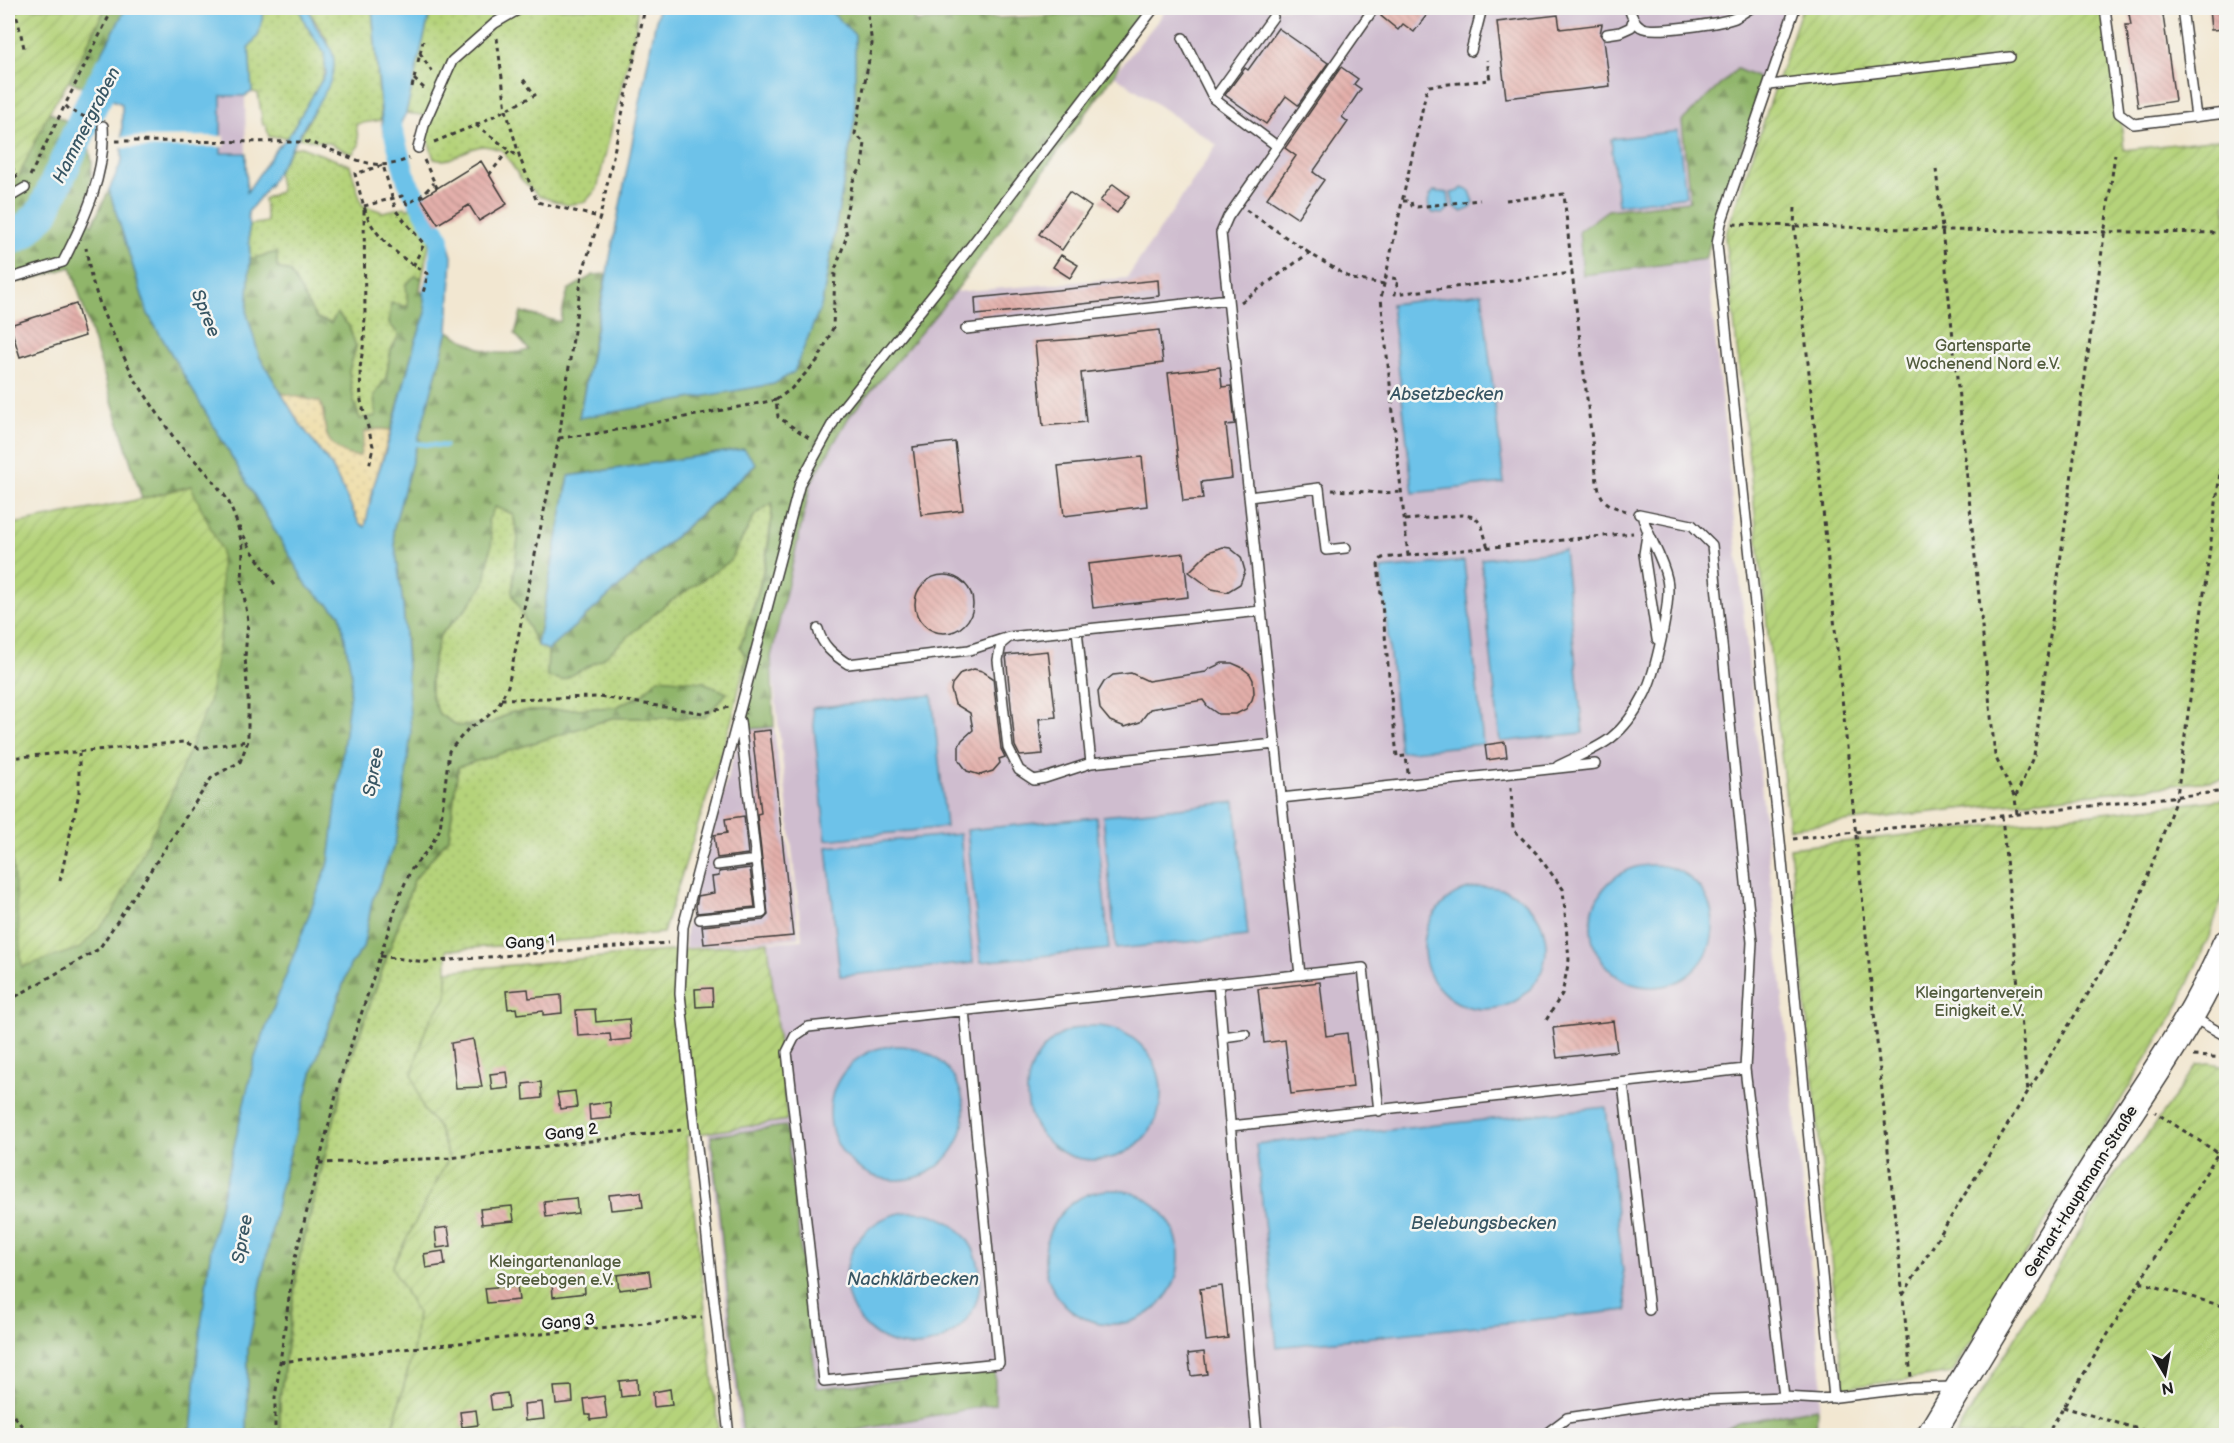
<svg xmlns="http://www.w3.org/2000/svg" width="2234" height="1443" font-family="'Balsamiq Sans',sans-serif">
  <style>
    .industrial { fill: #cfbdcf }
    .grass { fill: url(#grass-dots); stroke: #68784b; stroke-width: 1.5 }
    .forest { fill: url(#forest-firs); stroke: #566843; stroke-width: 1.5 }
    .sand { fill: url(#sand-dots); stroke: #857b5d; stroke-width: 1.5 }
    .garden { fill: url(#garden-furrows); stroke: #68784b; stroke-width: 1.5 }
    .water { fill: #6dc2e9; stroke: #446f82; stroke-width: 1.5 }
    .pier { fill: #f2e7d1 }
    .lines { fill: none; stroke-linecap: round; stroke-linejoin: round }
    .stream { stroke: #6dc2e9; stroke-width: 5 }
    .canal { stroke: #6dc2e9; stroke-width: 20 }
    .river { stroke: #6dc2e9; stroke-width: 33 }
    .building { fill: url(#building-back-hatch) }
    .lane-casing { stroke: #3c3a37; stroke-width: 12 }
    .secondary-casing { stroke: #3c3a37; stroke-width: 30 }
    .path { stroke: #3c3a37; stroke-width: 3; stroke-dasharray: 4.5 4.5; stroke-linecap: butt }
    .lane { stroke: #fff; stroke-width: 9 }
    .secondary { stroke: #fff; stroke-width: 27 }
    .labels { text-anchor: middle; stroke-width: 5; stroke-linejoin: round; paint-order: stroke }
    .park-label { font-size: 16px; fill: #525c3d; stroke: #f6f6f2 }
    .street-label { font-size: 16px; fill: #1c1c1c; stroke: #f6f6f2 }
    .water-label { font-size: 18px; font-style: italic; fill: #385664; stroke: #f6f6f2 }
  </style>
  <defs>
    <pattern id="grass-dots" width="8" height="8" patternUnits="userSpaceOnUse" patternTransform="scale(1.5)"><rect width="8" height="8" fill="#b5d37a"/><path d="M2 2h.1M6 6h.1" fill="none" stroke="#9bb569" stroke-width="1.8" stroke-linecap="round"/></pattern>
    <pattern id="forest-firs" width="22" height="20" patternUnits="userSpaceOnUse" patternTransform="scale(1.5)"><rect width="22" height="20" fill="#90b56a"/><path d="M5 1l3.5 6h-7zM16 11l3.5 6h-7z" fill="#759256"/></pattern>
    <pattern id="sand-dots" width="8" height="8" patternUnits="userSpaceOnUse" patternTransform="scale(1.5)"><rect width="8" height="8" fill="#eeda9e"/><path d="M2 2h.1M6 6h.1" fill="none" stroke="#ccba88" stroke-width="1.8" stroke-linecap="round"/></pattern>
    <pattern id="garden-furrows" width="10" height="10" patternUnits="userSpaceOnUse" patternTransform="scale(1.5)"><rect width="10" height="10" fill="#b5d37a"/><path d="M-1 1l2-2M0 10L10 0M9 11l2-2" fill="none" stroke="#9bb569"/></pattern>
    <pattern id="building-back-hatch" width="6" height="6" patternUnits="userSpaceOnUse" patternTransform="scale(1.5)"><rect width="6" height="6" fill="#e3afaa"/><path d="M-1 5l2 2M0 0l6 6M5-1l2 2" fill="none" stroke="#c29692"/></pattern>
  </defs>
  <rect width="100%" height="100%" fill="#f6f6f2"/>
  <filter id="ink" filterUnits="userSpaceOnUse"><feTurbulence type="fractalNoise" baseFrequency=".0167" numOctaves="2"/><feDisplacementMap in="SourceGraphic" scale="12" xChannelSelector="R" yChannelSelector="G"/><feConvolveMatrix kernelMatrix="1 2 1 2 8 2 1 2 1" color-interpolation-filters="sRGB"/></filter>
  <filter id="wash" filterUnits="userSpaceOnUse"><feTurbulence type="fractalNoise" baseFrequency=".008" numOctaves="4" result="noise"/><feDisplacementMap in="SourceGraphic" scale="24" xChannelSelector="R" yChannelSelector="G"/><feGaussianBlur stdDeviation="1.35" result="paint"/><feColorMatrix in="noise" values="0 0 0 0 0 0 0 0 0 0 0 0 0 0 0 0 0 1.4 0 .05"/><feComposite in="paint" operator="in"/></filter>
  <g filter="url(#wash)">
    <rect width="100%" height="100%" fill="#f2e7d1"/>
    <path class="industrial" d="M1168 8H1787L1706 248 1822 1379 1817 1430 1814 1435H740L708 1132 787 1120 768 942 802 940 771 657 811 483 849 417 955 292 1127 278 1217 145 1114 75Z
      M221 96H245L246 153H221Z
      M774 727 799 938 685 948 686 928 694 893 738 741 748 729Z"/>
    <path class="grass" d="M265 8H299C301 13 303 20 306 25 311 35 321 42 324 53 332 77 301 116 288 137H269L266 125H263L258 93 252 92 249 46 258 36Z
      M309 8H372L381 120 356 124 359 145 352 154 329 143 298 138 307 125 334 62 327 39 310 13Z
      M431 8H637L636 27 597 189 585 202 567 205 539 196 521 179 502 150C496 149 489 146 483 146 463 148 454 164 434 159L427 136 431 120 422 115 406 113Z
      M301 147 350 165 362 205 383 212 405 207 407 209 412 206 431 234 422 278 415 276 408 307 391 304 399 335 391 350 386 378 374 396 376 416 360 419 354 402 349 371 356 347 331 323 316 318 290 272 277 268 276 253 250 259 249 225 267 222 264 199 281 191 277 171 292 148Z
      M773 502C768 557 759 596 740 647L746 656 733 716 663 933 447 950V997L427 1025 423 1109 438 1127 449 1158 392 1267 417 1313 414 1347 391 1435 280 1436V1398L298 1264 345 1076 414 880 449 837 458 767 612 718H704L726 693 703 682 643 694 616 707 512 712 491 723 458 726 439 714 431 695V669L440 635 466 609 492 539 487 521 495 507 513 514 518 538 513 593 537 645 548 650 547 677 665 605 730 561 755 515Z"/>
    <path class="forest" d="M106 8H126L84 87 69 81Z
      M827 8H914L915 21 1102 14V8H1143L1114 75 955 292 849 417 811 483 771 657 774 727 748 729 738 741 746 657 740 647C757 601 772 553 772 503L755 515 730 561 665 605 602 659 563 680 547 677 548 650 756 465 744 449 569 476 537 645 512 593 518 538 513 514 495 507 488 521 492 539 485 583 466 609 440 635 431 669V695L439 714 458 726 491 723 512 712 616 707 643 694 658 678 703 682 727 693 704 718H612L458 767 449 837 414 880 345 1076 298 1264 280 1398V1435L247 1436 248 1348 279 1193 314 1066 350 965 363 948 372 901 395 843 404 792 407 659 403 605 393 530 448 331C479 349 492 359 529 350L515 334 521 312 560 322 568 290 593 275 606 274 579 417 774 384 822 303 855 119V35Z
      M1737 69 1765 81 1705 259 1583 275 1579 231 1608 210 1690 201 1682 121Z
      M49 112 86 131 92 163 90 187 83 214 92 225 109 190 148 314 308 587 340 614 352 676 329 862 255 1057 212 1240 198 1350 191 1435H8V811L23 967 112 914 170 797 209 702 222 623 191 486 142 499 71 267 26 281 8 280V192L12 190Z
      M277 252V268L290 272 316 318 331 323 337 313 349 326 356 347 349 371 354 402 360 419 376 416 374 396 386 378 391 350 399 335 389 323 391 303 408 307 406 284 415 276 422 278 420 291 423 293 426 313 415 343 391 430 379 429 365 432 360 457C330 457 324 436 324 410L297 398 281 393 259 356 247 314 250 259Z
      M786 1126 817 1388 995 1371V1404L842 1433 841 1435H743L711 1136Z
      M1817 1408 1816 1435H1716L1738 1423Z"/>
    <path class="sand" d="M281 393 320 402C328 420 319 435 338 449 346 455 350 456 360 456L365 432 379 429 391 430 374 485 366 528 359 523 332 467 298 421Z"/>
    <path class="garden" d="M8 8H105L69 81 49 112 12 190 8 192Z
      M1802 8H2110L2124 150 2226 138V779L1789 828 1725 237Z
      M191 486 221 550 222 623 209 702 170 797 112 914 80 948 22 967 8 811V525L142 499Z
      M2226 799V886L2211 932 2174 1014 1952 1373 1844 1388 1790 848Z
      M768 942 787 1120 686 1136 719 1435 391 1436 414 1347 417 1313 392 1267 449 1158 438 1127 423 1109 412 1074 427 1025 447 997V971Z
      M2210 1063 2226 1066V1435H1956L2115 1174 2141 1144 2197 1064Z"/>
    <path class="water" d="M126 8H265L258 36 249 47 252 92 245 96H221V153H246L247 192 276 149 288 137 326 73 324 53 306 25 299 8H309C315 41 347 43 328 87L268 187 248 212 250 259 247 314 259 356 298 421 332 467 359 523 365 527 374 485 387 447 415 343 426 313 423 293 428 274 431 271 435 257 436 240H447L452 256 448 331 393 530 403 605 411 733 404 792 395 843 372 901 363 948 350 965 314 1066 279 1193 248 1348 247 1435H191L198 1350 212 1240 255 1057 329 862 352 676 340 614 308 587 148 314 109 190 122 161V104L103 96 98 106 85 100 90 91 84 87Z
      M372 8H431L406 113 396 132 401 153 396 154 383 132Z
      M684 8H827L855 35V118L822 303 794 372 774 384 579 418 658 9Z
      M1678 131 1686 196 1618 205 1611 139Z
      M1462 188 1470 191 1474 202 1471 208 1462 212 1454 207 1451 193 1459 191Z
      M1434 191 1448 193 1450 207 1443 214 1433 213C1426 206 1427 198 1434 191Z
      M1482 293 1504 483 1413 493 1391 304Z
      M744 449 756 464 548 650 537 645 569 476Z
      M1564 550 1583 733 1500 742 1481 559Z
      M1464 561 1483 744 1400 752 1381 569Z
      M932 695 946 827 826 840 812 708Z
      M1235 802 1248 936 1116 949 1103 816Z
      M1096 817 1109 949 981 962 967 830Z
      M960 834 973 963 840 976 827 847Z
      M1591 926a61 61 0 1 1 122 0a61 61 0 1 1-122 0Z
      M1424 948a61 61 0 1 1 122 0a61 61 0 1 1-122 0Z
      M1027 1093a67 67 0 1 1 134 0a67 67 0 1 1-134 0Z
      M830 1113a67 67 0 1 1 134 0a67 67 0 1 1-134 0Z
      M1606 1107 1627 1310 1277 1347 1256 1144Z
      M1045 1257a67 67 0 1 1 134 0a67 67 0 1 1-134 0Z
      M846 1279a67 67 0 1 1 134 0a67 67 0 1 1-134 0Z"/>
    <path class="pier" d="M224 136V147L121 148V137Z"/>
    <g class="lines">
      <path class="stream" d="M411 443 445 446"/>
      <path class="canal" d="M392 127 407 181 440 239 439 267"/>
      <path class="river" d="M8 240 21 234 43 212 92 103 110 70 165 8"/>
    </g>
    <g id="blocks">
      <path class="building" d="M1381 8H1432L1414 32 1403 24 1398 30 1381 16 1385 10Z
        M2128 8H2162L2175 101 2138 107 2126 25H2131Z
        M2209 8H2226V29L2211 30Z
        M1558 15 1560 29 1602 24 1600 34 1604 40 1610 86 1506 98 1497 22Z
        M1278 28 1328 63 1298 105 1286 96 1266 124 1225 95 1245 68 1248 70Z
        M1341 67 1358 79 1354 84 1361 89 1342 117 1348 122 1313 172 1324 180 1297 218 1267 198 1296 156 1285 148Z
        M481 161 507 204 479 221 469 205 438 224 421 198Z
        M1113 184 1129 196 1117 213 1100 201Z
        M1069 192 1091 207 1062 250 1039 234Z
        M1061 255 1078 265 1070 278 1053 267Z
        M1158 280 1159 296 976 315 975 298Z
        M76 304 85 336 20 357 10 325Z
        M1159 330 1163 363 1081 373 1086 422 1043 426 1035 342 1078 339Z
        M1220 367 1222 387 1231 386 1235 424 1226 425 1232 478 1201 482 1203 499 1183 501 1168 373Z
        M955 442 963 510 921 515 913 447Z
        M1142 457 1147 506 1064 516 1058 466Z
        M1223 547 1230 548 1241 557 1245 571 1240 584 1227 592 1212 589 1189 572 1209 552Z
        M1184 553 1188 597 1093 608 1088 564Z
        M915 604a29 29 0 1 1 58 0a29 29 0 1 1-58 0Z
        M1048 651 1056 717 1039 719 1043 754 1020 756 1015 746 1006 655Z
        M1222 663H1232L1241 667 1250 674 1253 680 1254 693 1252 700 1246 709 1236 714H1218L1208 707 1203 700 1150 709 1140 722 1125 727 1110 721 1100 709 1098 692 1104 682 1113 675 1131 673 1148 681 1206 672 1209 669Z
        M974 669 982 671 993 678 1001 749 1005 757 999 759 1000 763 993 771 980 775 967 771 959 760V746L962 740 973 730 970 713 955 704 951 690 952 684 961 673Z
        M770 730 793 936 704 944 702 926 763 920 768 915 757 814 761 813 752 732Z
        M1505 742 1507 757 1487 760 1485 745Z
        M744 816 748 854 717 858 714 835 727 833 725 819Z
        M750 868 755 907 697 913 696 906 698 896 714 893 712 877 719 876V872Z
        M1320 982 1326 1036 1347 1033 1353 1087 1291 1094 1285 1040 1264 1043 1258 989Z
        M712 988 713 1006 696 1007 695 989Z
        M528 989 529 998 561 995 562 1013 543 1015V1011L517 1014 516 1008 508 1009 506 991Z
        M595 1009 596 1022 629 1019 631 1039 611 1041 610 1034 578 1036 576 1010Z
        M1613 1021 1617 1051 1557 1058 1553 1028Z
        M473 1039 482 1087 456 1088 451 1043Z
        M507 1072 509 1088 492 1090 490 1074Z
        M541 1082 542 1098 524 1100 523 1084Z
        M575 1091 577 1107 560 1109 557 1093Z
        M610 1102 611 1118 590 1120 589 1105Z
        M641 1192 643 1207 611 1210 609 1195Z
        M576 1198 578 1213 546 1217 544 1201Z
        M512 1206 514 1221 482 1224 480 1209Z
        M448 1227 451 1246 437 1248 435 1229Z
        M443 1251 445 1265 426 1268 424 1254Z
        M649 1271 651 1286 619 1290 617 1275Z
        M584 1278 585 1293 553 1297 552 1282Z
        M517 1285 519 1300 487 1303 485 1288Z
        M1222 1286 1228 1338 1206 1341 1200 1289Z
        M1204 1352 1207 1374 1191 1376 1188 1354Z
        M637 1379 638 1395 621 1397 619 1381Z
        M572 1386 573 1402 556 1404 554 1387Z
        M670 1389 672 1405 654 1407 653 1392Z
        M507 1393 509 1408 492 1410 490 1395Z
        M604 1396 607 1418 590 1420V1415H586L584 1399Z
        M542 1402 544 1419 525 1421 524 1404Z
        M476 1410 478 1425 462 1427 460 1412Z"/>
    </g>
  </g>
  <g filter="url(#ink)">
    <use href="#blocks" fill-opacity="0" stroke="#3c3a37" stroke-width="1.5"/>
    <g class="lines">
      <defs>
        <path id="lane" d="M1629 8C1631 15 1634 23 1641 27 1652 34 1721 23 1735 18 1740 15 1746 11 1751 8
          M1795 8 1721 223 1717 244 1780 841 1834 1398
          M2105 8 2119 113 2134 124 2226 113
          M2182 8 2196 117
          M1607 34 1620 32 1631 27 1633 20
          M1183 38 1214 99 1277 146
          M1471 51 1482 8
          M1770 85 2010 57
          M1214 99 1273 17
          M418 148 425 122 452 61 495 23 521 8
          M8 198 25 188
          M8 279 63 262C84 221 106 174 103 126
          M966 329 1228 299
          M1249 497 1319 488 1326 550 1346 548
          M1639 514 1692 525 1712 545 1752 942 1745 1069
          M1647 535 1644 554 1657 639
          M818 629C822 646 834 655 848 664L969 650 1009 637 1261 611
          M1077 630 1091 763
          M1007 639 1001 644 998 660 1008 748 1019 770 1034 780 1045 778 1091 763 1275 744
          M1558 766C1574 758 1597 749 1611 738 1625 727 1636 711 1644 695 1655 675 1672 600 1667 579 1662 556 1648 537 1642 515
          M1281 798 1595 764
          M717 865 756 860
          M700 919 762 913 740 721
          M1300 975 1221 233 1228 217 1374 8
          M1218 983 1257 1436
          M964 1010 999 1363 824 1381 787 1052 795 1036 808 1027C993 1007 1178 987 1363 968L1379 1111
          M2192 1017 2226 1036
          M1223 1037 1245 1034
          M1623 1083 1649 1310
          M1231 1126 1745 1069 1784 1397
          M729 1436 680 994 683 927 800 483 839 412 941 285 1154 8
          M1543 1436 1567 1418 1682 1401 1784 1397 1820 1399 1912 1388 1954 1387"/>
        <path id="secondary" d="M1930 1436C1984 1346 2038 1256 2094 1167 2140 1094 2193 1024 2226 944"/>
      </defs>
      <use href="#lane" class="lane-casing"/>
      <use href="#secondary" class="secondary-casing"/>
      <path class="path" d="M15 8 24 48
        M497 38 506 110 520 158 537 202 599 217
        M420 53 432 72
        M418 62 423 41
        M414 79 426 90
        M412 87 416 71
        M93 121 70 110 65 105 113 8
        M476 125 535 95 523 79
        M116 141 307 142C342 150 373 177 409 158
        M434 142 476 125 520 158
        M8 158 17 178
        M424 160 437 188
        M1936 169 1995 756 2015 798
        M489 175 503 157 510 151
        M30 176 65 105
        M1506 200 1564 194 1572 273
        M1403 201H1411L1412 206 1417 207 1480 200
        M364 206 402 196 407 204 421 196 434 183
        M1795 208 1794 225 1911 1377
        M364 210 365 316 364 341 360 368 361 401 373 446 369 468
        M1246 210 1309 253
        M1733 224 1942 230 2226 233
        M413 266 424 244 396 211 383 165 355 174C359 189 363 206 369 220 381 243 406 262 428 274L423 293
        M1241 302 1309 253 1352 279 1384 284 1386 277 1398 279 1395 294 1572 273 1597 482C1601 502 1607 505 1626 511
        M776 400 791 389 818 360 833 328 835 270 847 235 844 223 853 181 862 166 865 143 855 134 872 44 867 8
        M559 438 600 433 776 400 778 417 809 438
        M1332 490 1383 493 1402 492
        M1405 520 1463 515 1475 517 1482 526 1488 548
        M239 527 252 551 277 587
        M1408 556 1381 298 1427 88 1429 86 1490 80 1487 60
        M501 699 600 697 703 713 729 707
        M8 758 184 742 199 748 248 741
        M1408 773 1406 756 1397 757 1378 564 1382 558 1633 533
        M1511 787 1513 829 1536 853 1563 889 1569 960 1562 994 1545 1022
        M2017 814 2015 798 2034 755 2115 154
        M2002 816 2028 1092
        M1793 839 2226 791
        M60 881 79 793V753
        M380 956 425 962 668 943
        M8 1001 99 949 212 777 240 762 248 741V698L245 657 248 621 242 582 243 549 237 523 228 500 207 473 176 441 134 378 103 313 91 277 86 248
        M2193 1056 2226 1058
        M2218 1153 2226 1155
        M319 1163 449 1158 681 1130
        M2140 1282 2226 1307
        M1903 1295 2129 927 2177 796 2226 428
        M280 1362 702 1317
        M2063 1407 2162 1436
        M8 1409 30 1436
        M275 1436V1398L294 1262 341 1076 401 892 411 870 430 847 440 829 449 751 468 729 488 716 497 708 508 686 559 438 582 274 600 217 645 8
        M2046 1436 2218 1153 2155 1112"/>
      <use href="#lane" class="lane"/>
      <use href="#secondary" class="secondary"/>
    </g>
  </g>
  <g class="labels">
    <g class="park-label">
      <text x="1983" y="351">Gartensparte<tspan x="1983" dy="18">Wochenend Nord e.V.</tspan></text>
      <text x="1979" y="998">Kleingartenverein<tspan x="1979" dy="18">Einigkeit e.V.</tspan></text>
      <text x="555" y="1267">Kleingartenanlage<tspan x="555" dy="18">Spreebogen e.V.</tspan></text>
    </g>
    <g class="street-label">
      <text transform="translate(530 941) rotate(-4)" y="6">Gang 1</text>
      <text transform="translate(571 1131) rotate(-7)" y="6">Gang 2</text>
      <text transform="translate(2080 1191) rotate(-58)" y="6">Gerhart-Hauptmann-Straße</text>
      <text transform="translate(568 1321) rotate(-6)" y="6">Gang 3</text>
    </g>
    <g class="water-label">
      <text transform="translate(86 125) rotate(-63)" y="6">Hammergraben</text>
      <text transform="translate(206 313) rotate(68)" y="6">Spree</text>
      <text x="1447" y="400">Absetzbecken</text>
      <text transform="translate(373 772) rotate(-80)" y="6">Spree</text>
      <text x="1484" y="1229">Belebungsbecken</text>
      <text transform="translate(242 1239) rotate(-80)" y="6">Spree</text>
      <text x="913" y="1285">Nachklärbecken</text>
    </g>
  </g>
  <rect width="2234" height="1443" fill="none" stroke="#f6f6f2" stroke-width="30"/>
  <g transform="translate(2165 1374) rotate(170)" stroke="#f6f6f2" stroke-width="4.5" paint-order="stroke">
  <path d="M0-4.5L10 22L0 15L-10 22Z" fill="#1c1c1c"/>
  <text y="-9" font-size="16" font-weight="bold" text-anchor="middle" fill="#1c1c1c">N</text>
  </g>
</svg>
